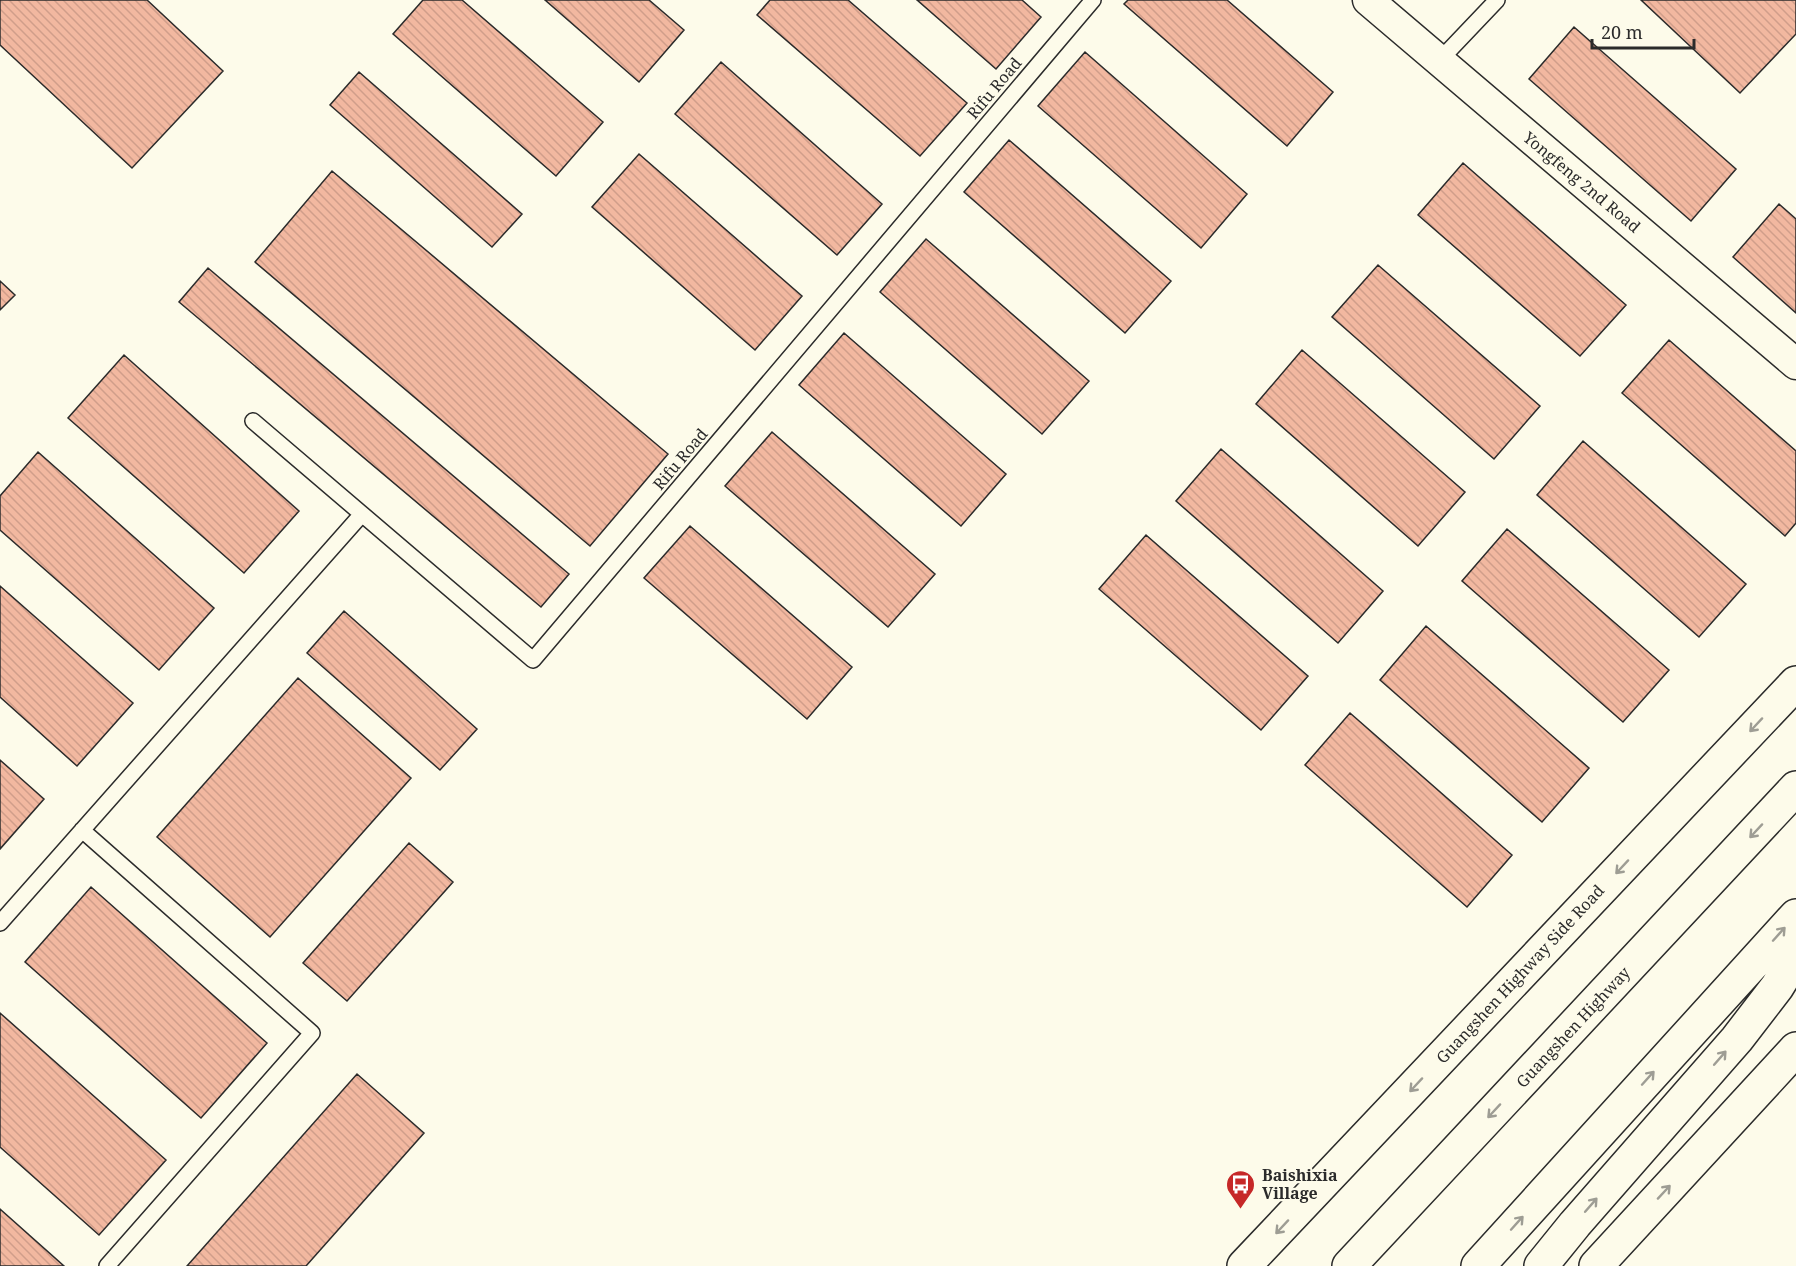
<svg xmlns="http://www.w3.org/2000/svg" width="1796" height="1266" font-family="'Noto Serif',serif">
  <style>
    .building { fill: url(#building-back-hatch); stroke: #2b2b2b; stroke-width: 1.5 }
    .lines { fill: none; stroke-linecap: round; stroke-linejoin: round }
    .lane-casing { stroke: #2b2b2b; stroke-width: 18 }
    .street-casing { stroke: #2b2b2b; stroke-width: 33 }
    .primary-casing { stroke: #2b2b2b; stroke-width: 36 }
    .highway-casing { stroke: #2b2b2b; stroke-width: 36 }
    .lane { stroke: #fdfbea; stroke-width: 15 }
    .street { stroke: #fdfbea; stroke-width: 30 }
    .primary { stroke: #fdfbea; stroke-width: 33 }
    .highway { stroke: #fdfbea; stroke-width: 33 }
    .oneway { stroke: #9e9d94 }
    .labels { text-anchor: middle; stroke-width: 4.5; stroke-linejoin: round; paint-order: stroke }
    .street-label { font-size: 16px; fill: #2b2b2b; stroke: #fdfbea }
    .poi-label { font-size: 16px; font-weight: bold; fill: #2b2b2b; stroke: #fdfbea; text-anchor: start }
  </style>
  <defs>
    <pattern id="building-back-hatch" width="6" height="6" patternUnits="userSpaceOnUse" patternTransform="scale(1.5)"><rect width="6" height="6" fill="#f2b8a0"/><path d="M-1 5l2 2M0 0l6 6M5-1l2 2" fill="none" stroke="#d09e8a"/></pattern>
  </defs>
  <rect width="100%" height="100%" fill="#fdfbea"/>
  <path class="building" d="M0 0H147L223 71 132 168 0 45Z
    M423 0H462L603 122 556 176 393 34Z
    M545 0H649L684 30 639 82Z
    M770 0H848L967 103 920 156 757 15Z
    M917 0H1022L1041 17 996 69Z
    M1128 0H1227L1333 92 1287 146 1124 4Z
    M1641 0H1796V34L1740 93Z
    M1574 27 1736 169 1691 221 1529 79Z
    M1085 52 1247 194 1201 248 1038 106Z
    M721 62 882 204 837 255 675 114Z
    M359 72 522 214 492 247 330 105Z
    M1009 140 1171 281 1125 333 964 192Z
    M639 154 802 296 755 350 592 207Z
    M1463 163 1626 305 1580 356 1418 215Z
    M332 171 668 454 590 546 255 262Z
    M1779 204 1796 219V313L1733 257Z
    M926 239 1089 381 1042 434 880 292Z
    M1378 265 1540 406 1494 459 1332 317Z
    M208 268 569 574 541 607 179 302Z
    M0 281 15 295 0 310Z
    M844 333 1006 474 961 526 799 385Z
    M1669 340 1796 451V523L1785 536 1622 393Z
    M1302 350 1465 492 1418 546 1256 404Z
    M124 355 299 511 244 573 68 418Z
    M772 432 935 574 888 627 725 486Z
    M1583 441 1746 584 1699 637 1537 495Z
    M1221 449 1383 591 1338 643 1176 501Z
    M38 452 214 608 159 670 0 530V496Z
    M690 526 852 667 807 719 644 578Z
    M1507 529 1669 670 1623 722 1462 581Z
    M1146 535 1308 676 1261 730 1099 589Z
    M0 586 133 703 77 766 0 697Z
    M344 611 477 729 440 770 307 653Z
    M1426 626 1589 768 1542 822 1380 680Z
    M298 678 411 778 270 937 157 837Z
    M1350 713 1512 855 1467 907 1305 765Z
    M0 760 44 799 0 849Z
    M409 843 453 882 347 1001 303 963Z
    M91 887 267 1043 201 1118 25 962Z
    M0 1013 166 1160 99 1235 0 1147Z
    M357 1074 424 1133 306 1266H187Z
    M0 1209 64 1266H0Z"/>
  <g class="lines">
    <defs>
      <path id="lane" d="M1439 61 1497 0
        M253 421 533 660 1093 0
        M82 830 312 1033 107 1266
        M0 923 362 514"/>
      <path id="street" d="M1368 0 1796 364"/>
      <path id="primary" d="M1244 1266 1796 683
        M1596 1266 1796 1049"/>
      <path id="highway" d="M1349 1266 1796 788
        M1478 1266 1796 916
        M1541 1266 1575 1224 1737 1039 1777 987 1796 956"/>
    </defs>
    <use href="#lane" class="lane-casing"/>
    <use href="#street" class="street-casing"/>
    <use href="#primary" class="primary-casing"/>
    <use href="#highway" class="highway-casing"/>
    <use href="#lane" class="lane"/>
    <use href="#street" class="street"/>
    <use href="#primary" class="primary"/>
    <use href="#highway" class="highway"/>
  </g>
  <defs><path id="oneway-shaft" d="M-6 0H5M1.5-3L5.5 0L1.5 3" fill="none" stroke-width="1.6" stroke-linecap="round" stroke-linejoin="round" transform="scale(1.5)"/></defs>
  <g class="oneway">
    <use href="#oneway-shaft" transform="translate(1756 725) rotate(133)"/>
    <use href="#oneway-shaft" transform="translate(1756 831) rotate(133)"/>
    <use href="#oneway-shaft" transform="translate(1622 867) rotate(133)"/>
    <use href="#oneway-shaft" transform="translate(1779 934) rotate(-48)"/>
    <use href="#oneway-shaft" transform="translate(1720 1058) rotate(-49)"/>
    <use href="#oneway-shaft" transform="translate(1648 1078) rotate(-48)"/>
    <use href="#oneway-shaft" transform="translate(1416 1085) rotate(133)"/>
    <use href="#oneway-shaft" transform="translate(1494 1111) rotate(133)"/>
    <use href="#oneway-shaft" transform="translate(1664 1192) rotate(-47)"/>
    <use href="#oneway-shaft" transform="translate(1591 1205) rotate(-49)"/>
    <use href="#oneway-shaft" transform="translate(1517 1223) rotate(-48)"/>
    <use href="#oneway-shaft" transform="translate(1282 1227) rotate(133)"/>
  </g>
  <defs>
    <symbol id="bus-pin" viewBox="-11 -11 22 30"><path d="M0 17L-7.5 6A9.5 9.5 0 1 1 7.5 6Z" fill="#c62828" stroke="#fdfbea"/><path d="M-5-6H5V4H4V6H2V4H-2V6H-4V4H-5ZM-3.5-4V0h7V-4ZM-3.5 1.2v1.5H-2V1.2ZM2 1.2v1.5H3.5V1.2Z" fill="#fff"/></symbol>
  </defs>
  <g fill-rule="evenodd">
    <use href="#bus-pin" x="1224" y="1168" width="33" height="45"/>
  </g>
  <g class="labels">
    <g class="street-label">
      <text transform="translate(994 88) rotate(-50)" y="6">Rifu Road</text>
      <text transform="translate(1582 182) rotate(40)" y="6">Yongfeng 2nd Road</text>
      <text transform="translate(680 459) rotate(-50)" y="6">Rifu Road</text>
      <text transform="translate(1520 974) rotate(-47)" y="6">Guangshen Highway Side Road</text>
      <text transform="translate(1573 1027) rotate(-47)" y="6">Guangshen Highway</text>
    </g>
    <g class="poi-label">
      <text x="1262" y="1181">Baishixia<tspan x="1262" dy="18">Village</tspan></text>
    </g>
  </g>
  <path d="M1592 39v9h102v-9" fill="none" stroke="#2b2b2b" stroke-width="3"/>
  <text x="1601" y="39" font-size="18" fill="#2b2b2b" stroke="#fdfbea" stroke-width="4.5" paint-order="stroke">20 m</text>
</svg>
